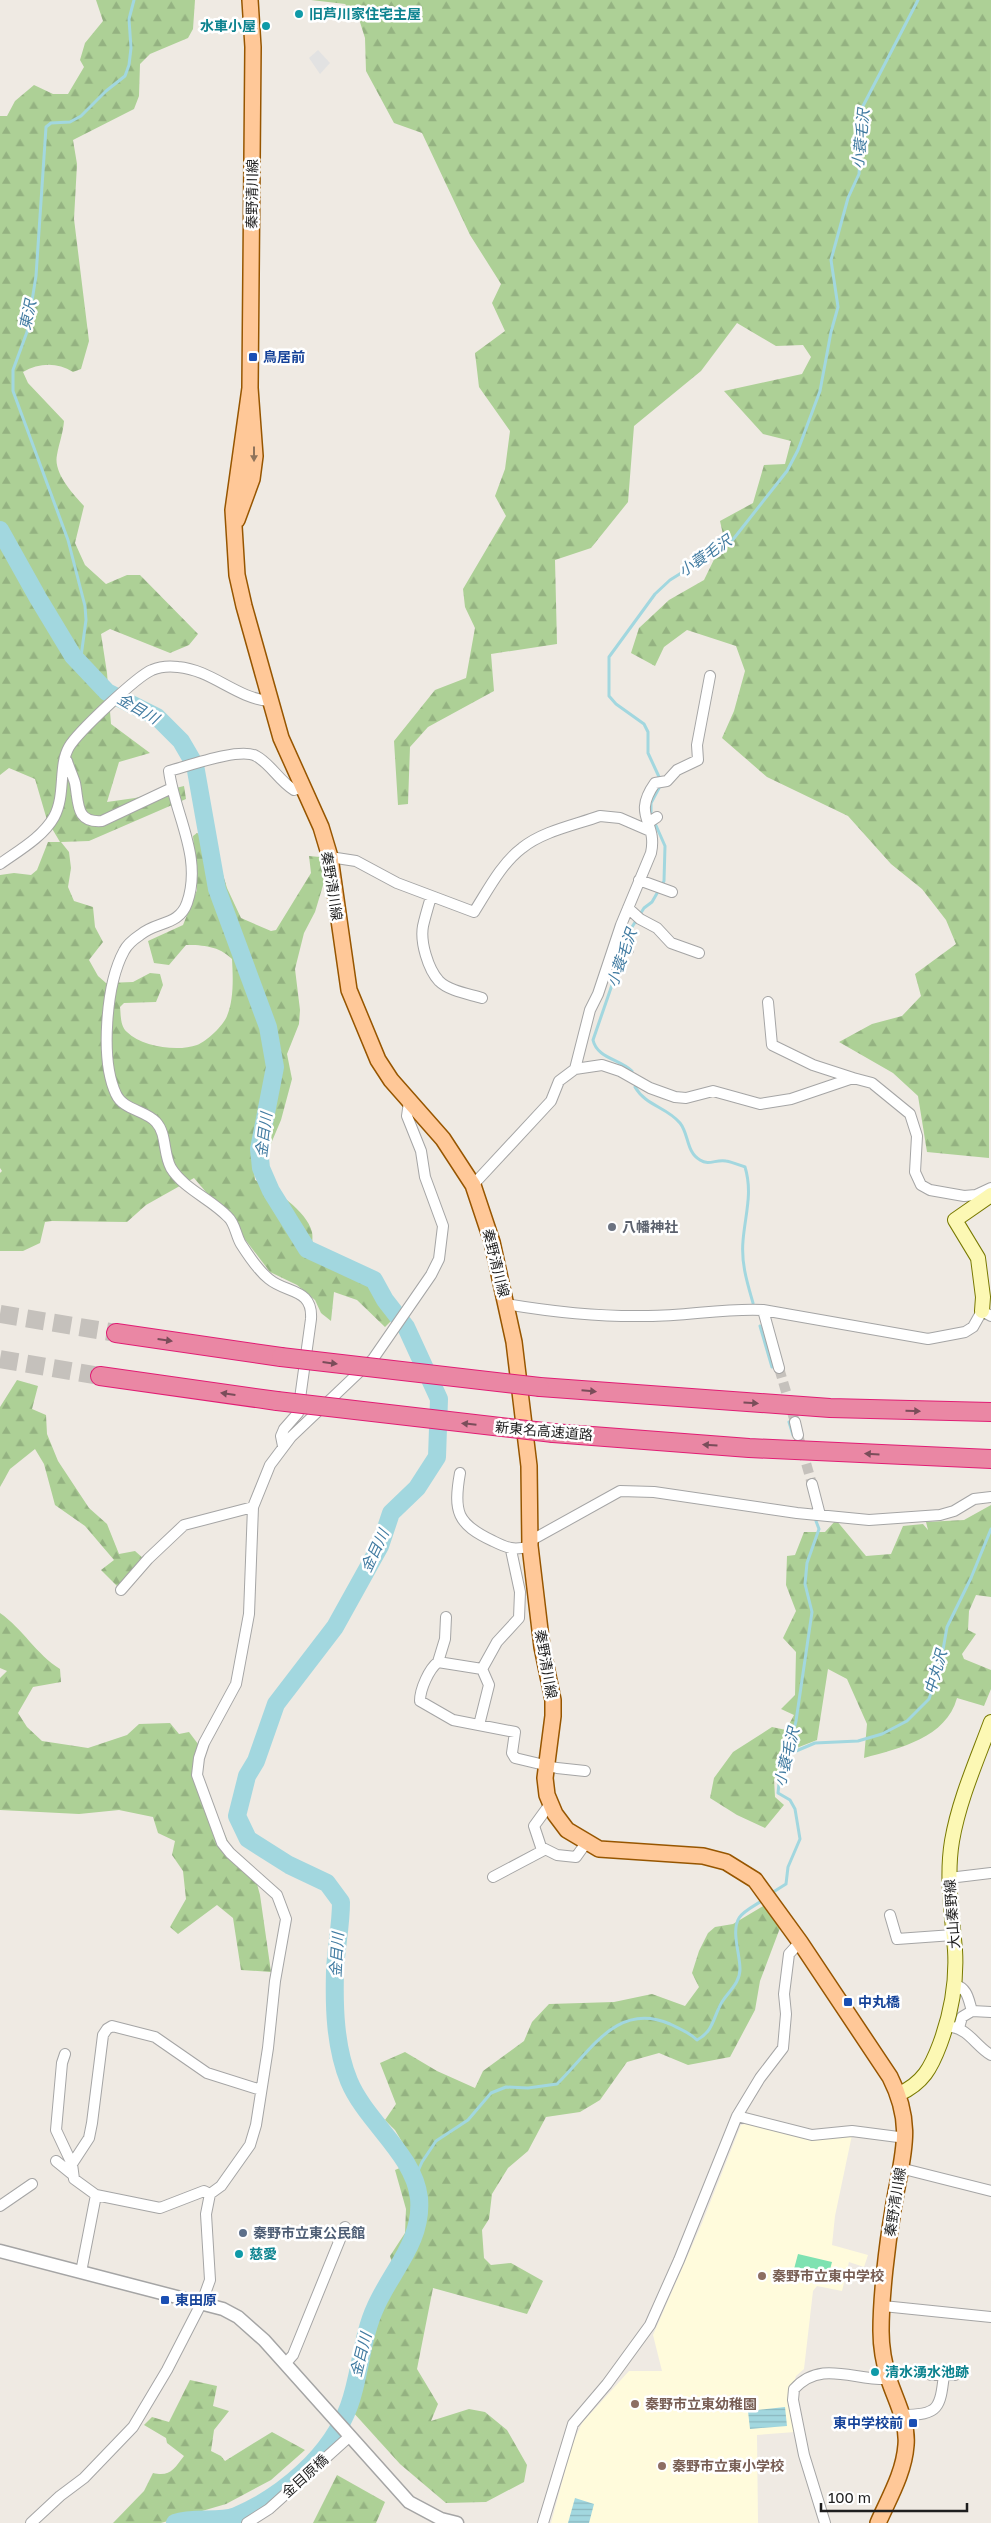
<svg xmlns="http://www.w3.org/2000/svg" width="991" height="2523" font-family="'Golos Text','Noto Sans JP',sans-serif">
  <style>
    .education { fill: #fffbdc }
    .forest { fill: url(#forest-firs) }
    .pitch { fill: #7ee2b1 }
    .parking { fill: #e2e2e2 }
    .water { fill: url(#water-rules) }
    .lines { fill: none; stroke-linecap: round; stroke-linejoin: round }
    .stream { stroke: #a2d7df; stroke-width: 3 }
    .river { stroke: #a2d7df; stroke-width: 18 }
    .minor-tunnel { stroke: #c5c1bc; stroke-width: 10; stroke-dasharray: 10 5; stroke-linecap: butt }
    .motorway-tunnel { stroke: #c5c1bc; stroke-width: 18; stroke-dasharray: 18 9; stroke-linecap: butt }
    .minor-casing { stroke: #a5a5a5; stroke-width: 12 }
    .tertiary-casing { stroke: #a5a5a5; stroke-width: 15 }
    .secondary-casing { stroke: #787900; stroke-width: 16 }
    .primary-casing { stroke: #975600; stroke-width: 18 }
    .motorway-casing { stroke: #e11d74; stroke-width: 20 }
    .minor { stroke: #fff; stroke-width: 10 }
    .tertiary { stroke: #fff; stroke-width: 12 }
    .secondary { stroke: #fcf8b4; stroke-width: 14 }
    .primary { stroke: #ffc898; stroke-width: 15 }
    .motorway { stroke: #ea87a4; stroke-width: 18 }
    .motorway-bridge-casing { stroke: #e11d74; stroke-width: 20; stroke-linecap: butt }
    .motorway-bridge { stroke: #ea87a4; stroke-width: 18 }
    .oneway { fill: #8e735b }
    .oneway2 { fill: #7a4d5a }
    .culture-dot { fill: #0f9aa8; stroke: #fff; stroke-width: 2 }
    .transit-dot { fill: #1a4fb4; stroke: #fff; stroke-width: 2 }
    .worship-dot { fill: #6b7280; stroke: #fff; stroke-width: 2 }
    .service-dot { fill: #5c6f8a; stroke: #fff; stroke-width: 2 }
    .education-dot { fill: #8d6e63; stroke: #fff; stroke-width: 2 }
    .labels { text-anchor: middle; stroke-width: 5; stroke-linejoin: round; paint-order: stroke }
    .culture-label { font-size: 14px; font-weight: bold; fill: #0d838f; stroke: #fff; text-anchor: start }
    .street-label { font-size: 14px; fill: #1e1e1e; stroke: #fff }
    .transit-label { font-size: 14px; font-weight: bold; fill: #164399; stroke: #fff; text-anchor: start }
    .worship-label { font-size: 14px; font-weight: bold; fill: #5b616d; stroke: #fff; text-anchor: start }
    .service-label { font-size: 14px; font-weight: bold; fill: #4e5e75; stroke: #fff; text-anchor: start }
    .education-label { font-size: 14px; font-weight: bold; fill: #785e54; stroke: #fff; text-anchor: start }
    .water-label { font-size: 15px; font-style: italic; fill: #417ba1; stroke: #fff }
  </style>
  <defs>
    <pattern id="forest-firs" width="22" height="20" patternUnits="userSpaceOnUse" patternTransform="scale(1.25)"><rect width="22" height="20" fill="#add096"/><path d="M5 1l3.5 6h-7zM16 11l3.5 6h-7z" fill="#94b281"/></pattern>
    <pattern id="water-rules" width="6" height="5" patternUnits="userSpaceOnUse" patternTransform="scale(1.25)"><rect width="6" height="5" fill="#a2d7df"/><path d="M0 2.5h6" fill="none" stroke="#8bb8bf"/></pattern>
  </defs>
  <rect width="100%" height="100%" fill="#efeae3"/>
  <path class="education" d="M745 2124 813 2138 852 2135 835 2216 832 2245 868 2255 864 2267 849 2262 842 2291 817 2286 813 2291 804 2369 796 2376 793 2385 789 2386 795 2432 757 2435 758 2523H551L572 2445 582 2423 629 2371H662L653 2335 702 2223 741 2125Z"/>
  <path class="forest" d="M96 0H195L193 29 188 38 150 54 140 64 139 96 134 109 73 140 77 164 74 219 89 341 81 369 73 372C57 362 39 363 23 372L28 383 64 421C63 434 59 443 57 455 53 473 73 494 84 506L75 543 85 565 106 584 127 575H140L198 634 189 645 170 653 110 629 101 634 107 673 111 724 150 753 119 762 107 802 135 798 184 786 186 799 89 841 61 842 69 852 71 868 68 887 74 901 93 907 95 927 103 942 89 960 98 976 106 983 133 982 150 973 160 974 163 985 156 1002 124 1003 120 1007C121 1015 120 1026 127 1032 142 1047 178 1052 197 1045 207 1041 223 1026 227 1016 234 999 233 977 232 959 219 946 203 945 186 945L169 965 154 963 148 941 183 925 197 890 193 836 197 833 215 848 227 888 241 918 271 931 276 930 311 873 309 856 320 857 324 882 315 912 304 933 295 969 300 1010 299 1024 287 1054 292 1079 281 1120 267 1153 254 1169 255 1180C274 1189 307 1211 312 1232 313 1237 312 1243 312 1248L338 1261 360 1269 396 1316 385 1327 357 1300 334 1292 331 1321 321 1313 315 1300 297 1285 270 1272 234 1225 194 1178 146 1205 127 1222 52 1221 45 1222 40 1243 23 1251H0V1173L2 1171 0 1168V875L14 873 31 875 37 870 48 842H60L47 820 35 779 9 768 0 775V116H7L15 101 34 85 53 94H68L84 67 80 60 85 43 103 21Z
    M311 0H991L989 1158 927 1152 918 1096 893 1073 839 1042 872 1024 902 1016 921 996 915 974 956 944 946 920 922 889 891 864 848 816 767 777 722 738 734 711 745 671 736 646 687 630 664 647 655 666 631 653 639 628 669 600 704 580 724 539 720 521 753 503 764 465 785 464 791 441 763 434 724 391 802 374 811 357 803 345 776 346 737 323 701 371 634 426 628 502 591 548 555 560 557 644 491 654 494 691 428 727 410 747 408 804 398 805 394 741 435 690 466 678 475 628 465 607 463 589 506 516 495 496 505 469 510 431 479 387 475 353 505 331 492 303 501 284 470 235 422 133 394 123 366 71 365 38 359 19 345 4Z
    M17 1380 38 1386 32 1409 46 1415 47 1434 58 1461 89 1508 107 1524 119 1554 135 1551 144 1559 118 1587 101 1570 114 1560 85 1526 55 1505 44 1464 35 1449 10 1469 0 1487V1407Z
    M991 1505V1597L976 1595 969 1611 968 1630 976 1634 962 1654 964 1659 991 1670V1689L984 1706 957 1698C946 1738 900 1748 864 1758L867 1724 847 1679 828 1669 817 1740 794 1749 774 1779 775 1797 784 1805 765 1828 737 1815 710 1798 714 1778 733 1752 772 1727 786 1730 794 1715 781 1709 795 1695 796 1652 783 1638 796 1611 786 1585 787 1556 795 1555 804 1532H825L836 1520 866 1556 891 1554 903 1526 923 1524 928 1530 926 1522 964 1520Z
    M0 1613C23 1629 36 1654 60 1669L61 1682 33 1687 18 1713 27 1727 42 1741 88 1748 127 1735 139 1724 170 1723 179 1734 189 1732 201 1748 193 1764 231 1848 254 1873 260 1895 271 1972 241 1970 233 1918 217 1905 178 1934 170 1927 186 1899 183 1871 172 1855 175 1841 158 1833 153 1817 119 1810 79 1814 0 1810V1678L7 1671 0 1668Z
    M765 1905 780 1928 760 1981 755 2010 730 2057 688 2065 659 2053 627 2062 600 2100 580 2112 546 2117 528 2151 508 2168 492 2194 489 2219 482 2230 484 2258 491 2265 511 2263 543 2281 527 2314 433 2288 417 2369 438 2404 431 2421 469 2409 485 2412 507 2430 527 2465 524 2482 486 2502 446 2503 400 2464 352 2411 364 2372 370 2329 396 2276 390 2256 405 2233 406 2209 395 2170 414 2162 395 2130 385 2120 396 2104 380 2063 405 2052 437 2071 475 2088 483 2071 524 2041 532 2022 549 2004 614 2002 652 1994 685 2006 699 1987 692 1973 699 1951 708 1933 715 1927 733 1924Z
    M190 2380 217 2386 213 2406 229 2411 214 2430 211 2451 221 2456 225 2461 272 2432 305 2450 271 2480 226 2504 161 2523H113L144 2491 153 2473C170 2477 174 2469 184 2456L167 2443 166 2438 144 2425 152 2417 169 2422Z
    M337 2475 385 2502 376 2523H313Z"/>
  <path class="pitch" d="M798 2254 832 2262 828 2277 794 2269Z"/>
  <path class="parking" d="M318 50 330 63 320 74 309 58Z"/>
  <path class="water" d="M785 2407 787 2426 750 2429 748 2411Z
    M575 2498 594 2504 589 2523H568Z"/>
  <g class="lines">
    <path class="stream" d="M80 664 86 620 85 606 68 540 13 391V370L27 332 36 276 46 127 51 123 70 122 81 116 106 91 125 76 129 65 131 48 129 19 134 0
      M651 815V803L659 788 660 779 648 753V732L644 724 616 704 609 696V657L655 594 670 580 731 542 787 471 798 450 820 391 831 332 838 307 831 260 848 198 859 174 863 106 918 0
      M632 1071C619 1059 597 1058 593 1040L632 927 644 908 652 902 664 881 665 846 654 821
      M635 1087C646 1106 667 1107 680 1123 689 1134 686 1152 700 1160 709 1166 716 1159 726 1161 732 1162 739 1165 745 1167 753 1193 745 1215 743 1241 741 1263 747 1282 753 1303
      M760 1326 772 1367
      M789 1422 793 1435
      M789 1754 815 1743 858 1741 882 1734 907 1721 929 1699 940 1667 947 1627 971 1578 991 1529
      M770 1894 786 1884 788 1867 800 1839 795 1809 790 1800 778 1793 780 1774 788 1755 796 1721 812 1612 805 1584 807 1563 819 1529 816 1521
      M415 2178 422 2162 436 2141 468 2120 491 2093 506 2087 528 2088 557 2084C591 2051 617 2001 670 2024 680 2029 689 2032 697 2040 714 2031 713 2017 722 2002 729 1991 740 1983 740 1969 740 1954 731 1931 739 1918 743 1911 756 1905 763 1900"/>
    <path class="river" d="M0 530 38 598 73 656 107 692 157 717 181 741 195 765 217 889 268 1027 275 1067 259 1149 261 1168 271 1191 307 1249 374 1280 385 1300 406 1327 439 1399 437 1457 417 1488 391 1513 380 1546 335 1627 276 1704 256 1761 247 1776 237 1816 248 1839 289 1865 327 1883 341 1902C341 1926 336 1948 335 1971 334 2007 335 2047 349 2081 366 2122 414 2154 419 2198 423 2241 392 2270 376 2306 361 2338 361 2373 349 2406 331 2455 283 2496 236 2516 219 2523 194 2516 175 2523"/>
    <path class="minor-tunnel" d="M779 1368 795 1422
      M798 1435 812 1484"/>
    <path class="motorway-tunnel" d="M0 1314 116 1333
      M0 1359 100 1376"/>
    <defs>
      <path id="minor" d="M67 761C69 768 73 776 75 783 79 803 75 823 102 821L172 788
        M648 823 657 817
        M330 857 356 861 397 883 474 912C488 890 501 864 522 848 543 831 575 825 600 816L620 818 650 831
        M0 864C18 851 43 837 54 817 66 795 58 766 69 747 77 733 137 676 152 670 159 667 170 666 178 667 212 670 236 698 269 701
        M639 880 672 892
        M431 897C428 907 425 917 423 926 420 942 428 969 439 981 449 991 469 994 482 998
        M628 908 640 919 657 928 671 943 699 953
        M615 945 628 950
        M768 1002 772 1045 813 1065 853 1078
        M575 1069 590 1010 598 994 621 925 651 853C658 821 631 817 655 783L667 781 677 770 698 760 697 745 710 676
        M473 1185 551 1101 559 1081 575 1069 602 1065 620 1071 650 1088 675 1097 686 1098 713 1091 760 1104 791 1099 853 1078 872 1083 910 1114 917 1136 915 1172 921 1185 930 1190 964 1196 976 1195 991 1188
        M506 1304C553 1312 600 1317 648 1316 687 1316 725 1308 763 1310L928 1339 965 1332 973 1327 982 1311 991 1316
        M763 1310 779 1368
        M795 1422 798 1435
        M283 1446 281 1436 284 1429 298 1413 311 1319C313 1288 287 1294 269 1279 259 1271 248 1255 241 1244 236 1236 235 1223 228 1217 211 1199 184 1189 171 1168 163 1154 167 1134 156 1122 145 1110 123 1110 116 1094 100 1060 106 984 124 951 127 945 134 939 140 935 156 921 179 926 187 903 203 857 175 816 169 771 188 766 240 747 256 756 271 764 279 781 294 790L302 787
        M460 1473C453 1512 457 1524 493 1541 507 1548 514 1551 530 1546
        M812 1484 820 1515
        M530 1541 620 1491 654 1492 797 1513 869 1520 940 1515 954 1511 974 1499 991 1497
        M121 1590 148 1559 184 1525 253 1507
        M438 1662 445 1639 446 1617
        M482 1669 438 1662C429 1669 420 1689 420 1701L453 1720 515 1732 512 1753 515 1758 557 1768 585 1771
        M482 1669 497 1642 519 1618 520 1592 511 1550
        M479 1725 489 1685 482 1669
        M550 1804 534 1826 541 1847 557 1855 576 1857 586 1843
        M493 1877 544 1850
        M949 1878 991 1873
        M890 1915 897 1939 953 1935
        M954 1984C968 1989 968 1998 972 2011L962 2017 959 2028
        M972 2011 991 2012
        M952 2027C968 2029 977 2047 991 2055
        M65 2054 62 2063 56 2130 72 2164 74 2179 96 2195 160 2208 204 2191 210 2194
        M737 2116 812 2135 852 2131 906 2138
        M56 2161 72 2174
        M72 2164 89 2138 92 2123 103 2035 107 2029 112 2026 155 2037 207 2073 261 2090
        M900 2168 991 2191
        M0 2206 32 2184
        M81 2272 96 2195
        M883 2306 991 2317
        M285 2364 293 2355 345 2227
        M931 2375H955
        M903 2415C939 2415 940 2408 944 2375
        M31 2523 60 2496 84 2478 133 2427 167 2370 202 2302 210 2280 206 2214 210 2194 221 2186 250 2145 256 2125 268 2048 275 1981 286 1919 277 1895 230 1853 222 1843 197 1775 199 1758 204 1743 236 1684 249 1614 253 1507 270 1465 291 1437 373 1359 431 1275 439 1259 443 1226 425 1177 421 1151 407 1116 409 1102
        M247 2523 269 2509 350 2436
        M543 2523 573 2424 607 2384 650 2325 679 2260 737 2116 760 2078 783 2048 786 2014 784 1994 789 1954 800 1942
        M825 2523 804 2455 793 2400 794 2389C821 2359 854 2381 889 2379"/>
      <path id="tertiary" d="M0 2251 223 2309 238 2317 264 2340 409 2502 441 2519 457 2523"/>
      <path id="secondary" d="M982 1311 983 1297 978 1258 955 1220 991 1195
        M899 2094C923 2083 931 2068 940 2044 951 2014 957 1982 955 1950 952 1914 946 1877 952 1841 959 1800 977 1760 991 1722"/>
      <path id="primary" d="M250 388 233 510 237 575 244 606 281 738 321 827 330 857 349 990 378 1060 391 1080 443 1139 473 1185 492 1242 514 1342 529 1466 530 1546 542 1647 553 1700V1716L545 1778 547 1795 555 1814 567 1830 599 1849 703 1856 726 1862 755 1880 800 1942 890 2077C916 2128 901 2158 893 2210 887 2245 881 2296 881 2331 881 2348 884 2364 889 2380 896 2401 908 2422 906 2445 904 2473 889 2498 878 2523
        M237 520 252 479 255 456 250 388 253 47 250 0"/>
      <path id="motorway" d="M116 1333 281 1357
        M100 1376 277 1401
        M540 1387 830 1408 991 1412
        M553 1433 749 1448 991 1459"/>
    </defs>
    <use href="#minor" class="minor-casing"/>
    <use href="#tertiary" class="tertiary-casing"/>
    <use href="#secondary" class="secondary-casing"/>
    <use href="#primary" class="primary-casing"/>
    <use href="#motorway" class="motorway-casing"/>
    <use href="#minor" class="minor"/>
    <use href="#tertiary" class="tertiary"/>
    <use href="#secondary" class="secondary"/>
    <use href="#primary" class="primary"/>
    <use href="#motorway" class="motorway"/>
    <defs>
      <path id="motorway-bridge" d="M281 1357 540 1387
        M277 1401 553 1433"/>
    </defs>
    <use href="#motorway-bridge" class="motorway-bridge-casing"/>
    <use href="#motorway-bridge" class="motorway-bridge"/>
  </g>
  <defs><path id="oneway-solid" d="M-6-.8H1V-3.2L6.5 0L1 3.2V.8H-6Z" transform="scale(1.25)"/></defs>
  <use class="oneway" href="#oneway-solid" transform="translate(254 454) rotate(90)"/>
  <g class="oneway2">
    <use href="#oneway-solid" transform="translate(165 1340) rotate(8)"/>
    <use href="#oneway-solid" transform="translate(330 1363) rotate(7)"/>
    <use href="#oneway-solid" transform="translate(589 1391) rotate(5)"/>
    <use href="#oneway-solid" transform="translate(228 1394) rotate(-172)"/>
    <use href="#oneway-solid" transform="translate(751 1403) rotate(3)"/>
    <use href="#oneway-solid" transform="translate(913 1411) rotate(2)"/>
    <use href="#oneway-solid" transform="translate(469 1424) rotate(-174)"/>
    <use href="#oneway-solid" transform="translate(710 1445) rotate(-176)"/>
    <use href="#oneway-solid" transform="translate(872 1454) rotate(-177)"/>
  </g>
  <g class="culture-dot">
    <circle cx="299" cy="14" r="5"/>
    <circle cx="266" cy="26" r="5"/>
    <circle cx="239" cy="2254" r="5"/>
    <circle cx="875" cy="2372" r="5"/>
  </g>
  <g class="transit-dot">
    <rect x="248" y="352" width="10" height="10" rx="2.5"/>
    <rect x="843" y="1997" width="10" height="10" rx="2.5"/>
    <rect x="160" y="2295" width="10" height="10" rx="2.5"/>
    <rect x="908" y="2418" width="10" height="10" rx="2.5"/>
  </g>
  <circle class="worship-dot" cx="612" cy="1227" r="5"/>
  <circle class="service-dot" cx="243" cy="2233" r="5"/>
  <g class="education-dot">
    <circle cx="762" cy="2276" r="5"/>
    <circle cx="635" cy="2404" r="5"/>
    <circle cx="662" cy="2466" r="5"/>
  </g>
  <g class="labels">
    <g class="culture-label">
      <text x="309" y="19">旧芦川家住宅主屋</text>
      <text x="256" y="31" text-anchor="end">水車小屋</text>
      <text x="249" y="2259">慈愛</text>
      <text x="885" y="2377">清水湧水池跡</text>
    </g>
    <g class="street-label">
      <text transform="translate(252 194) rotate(-89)" y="5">秦野清川線</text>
      <text transform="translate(332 886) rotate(81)" y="5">秦野清川線</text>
      <text transform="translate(496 1263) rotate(76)" y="5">秦野清川線</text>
      <text transform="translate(544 1431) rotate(5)" y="5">新東名高速道路</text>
      <text transform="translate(546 1664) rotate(80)" y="5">秦野清川線</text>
      <text transform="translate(952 1914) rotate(-94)" y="5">大山秦野線</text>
      <text transform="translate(895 2202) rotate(-81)" y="5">秦野清川線</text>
      <text transform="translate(305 2476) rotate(-42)" y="5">金目原橋</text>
    </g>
    <g class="transit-label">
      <text x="263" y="362">鳥居前</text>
      <text x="858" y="2007">中丸橋</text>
      <text x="175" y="2305">東田原</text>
      <text x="903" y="2428" text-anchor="end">東中学校前</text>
    </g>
    <g class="worship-label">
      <text x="622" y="1232">八幡神社</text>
    </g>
    <g class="service-label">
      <text x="253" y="2238">秦野市立東公民館</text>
    </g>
    <g class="education-label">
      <text x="772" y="2281">秦野市立東中学校</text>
      <text x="645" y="2409">秦野市立東幼稚園</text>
      <text x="672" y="2471">秦野市立東小学校</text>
    </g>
    <g class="water-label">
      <text transform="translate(861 139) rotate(-84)" y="5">小蓑毛沢</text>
      <text transform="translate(28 315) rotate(-78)" y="5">東沢</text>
      <text transform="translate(705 556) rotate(-34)" y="5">小蓑毛沢</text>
      <text transform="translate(138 709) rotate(30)" y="5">金目川</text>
      <text transform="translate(622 958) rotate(-70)" y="5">小蓑毛沢</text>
      <text transform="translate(264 1135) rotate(-83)" y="5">金目川</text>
      <text transform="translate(375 1551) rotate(-65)" y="5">金目川</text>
      <text transform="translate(936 1672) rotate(-74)" y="5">中丸沢</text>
      <text transform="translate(787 1757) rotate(-76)" y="5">小蓑毛沢</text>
      <text transform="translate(337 1955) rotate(-87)" y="5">金目川</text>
      <text transform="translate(361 2355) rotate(-76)" y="5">金目川</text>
    </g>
  </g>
  <path d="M821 2503v8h146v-8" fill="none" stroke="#1e1e1e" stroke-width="2.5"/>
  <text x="828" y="2503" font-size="15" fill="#1e1e1e" stroke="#ffffff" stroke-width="4" paint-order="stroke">100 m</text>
</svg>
